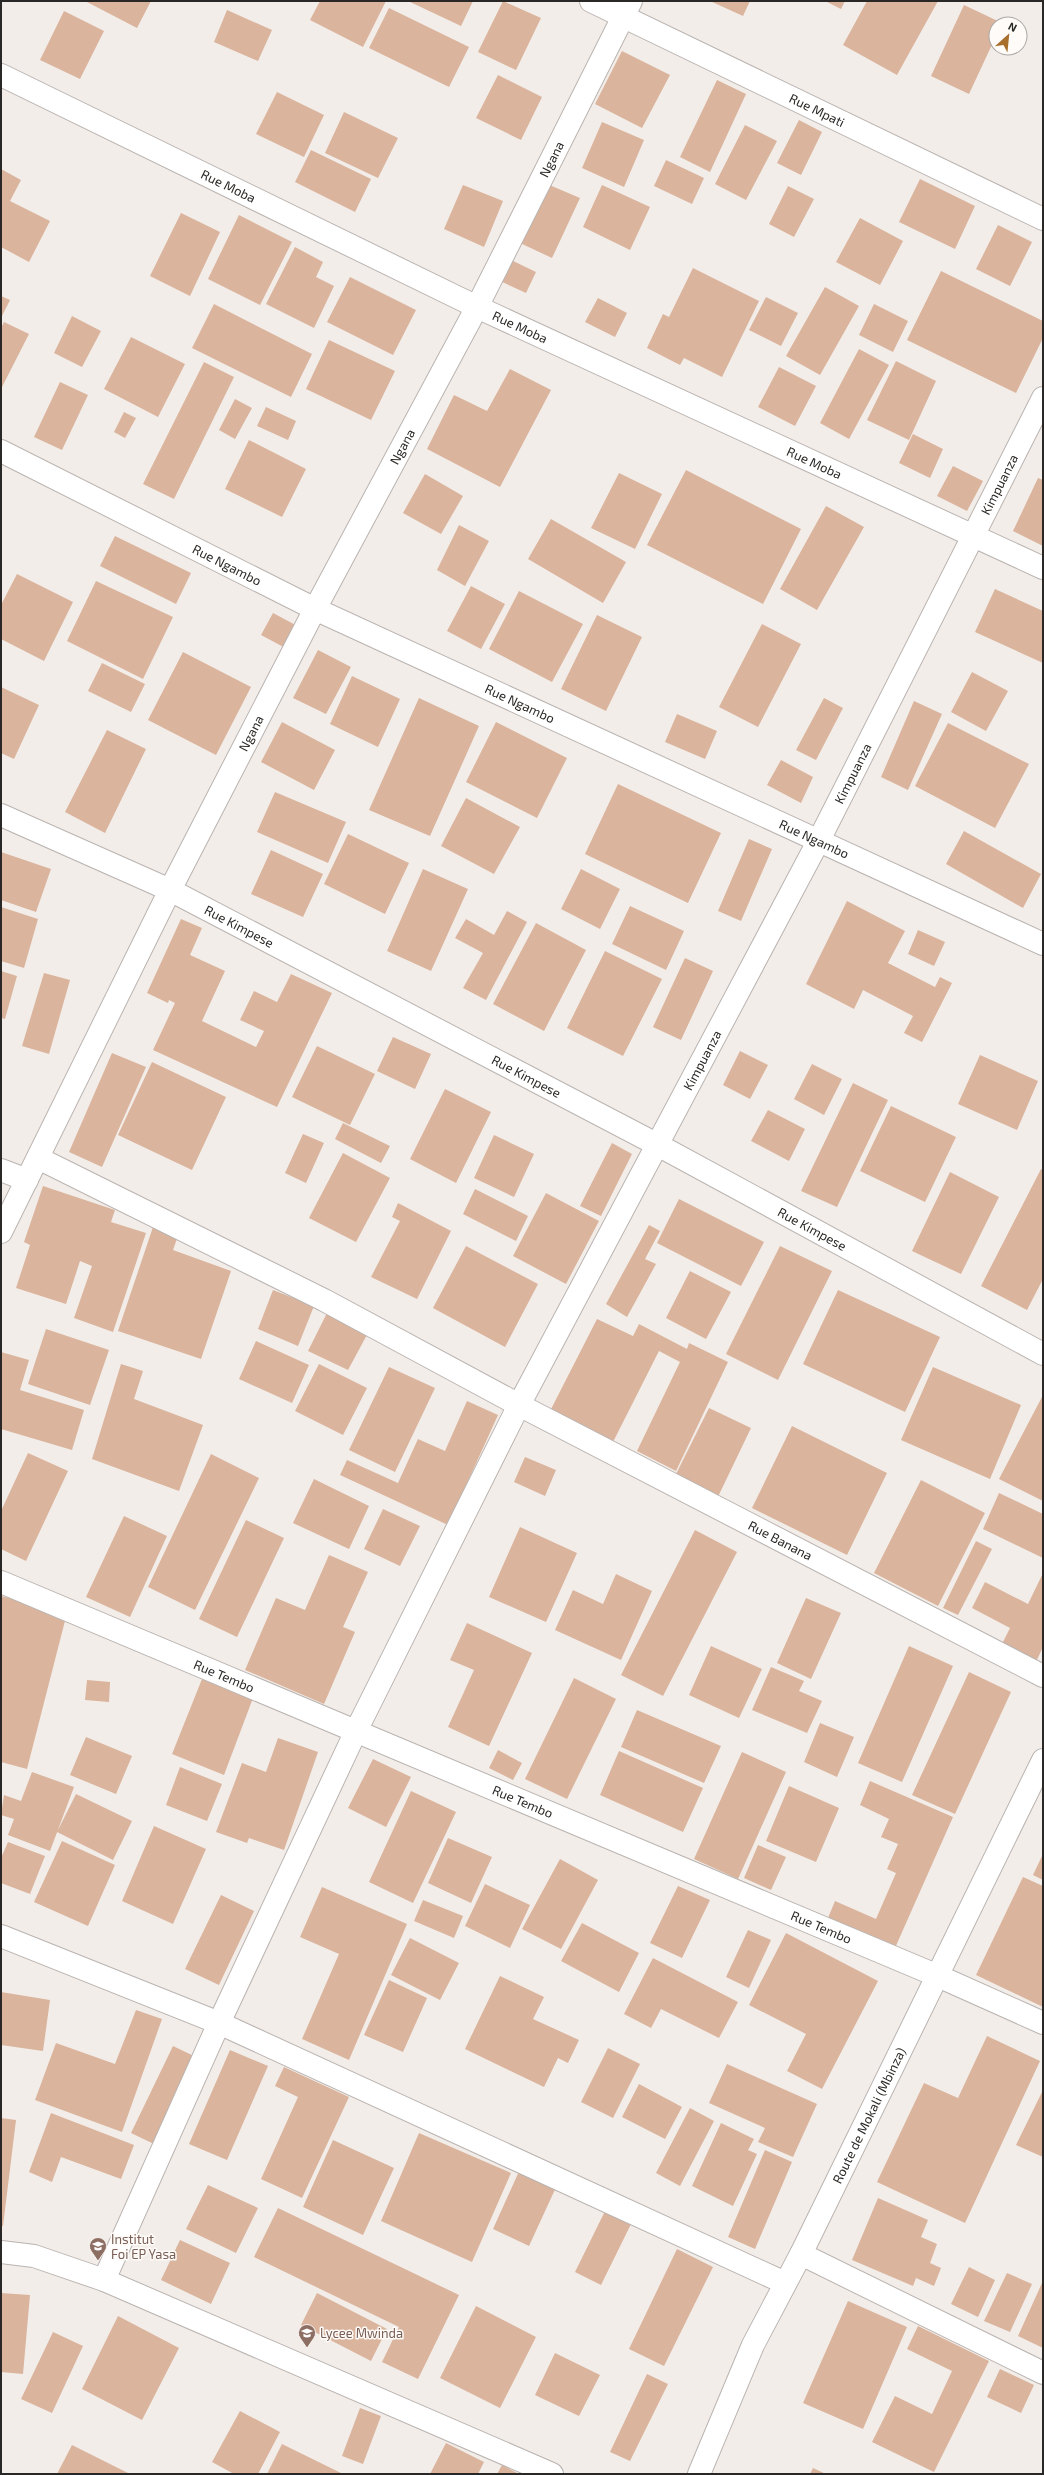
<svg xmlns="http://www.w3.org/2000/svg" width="1044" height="2475" font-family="'Exo 2',sans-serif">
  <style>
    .building { fill: #dab49c }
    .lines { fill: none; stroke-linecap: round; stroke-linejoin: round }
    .minor-casing { stroke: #bab4b1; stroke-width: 24 }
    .tertiary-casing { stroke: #bab4b1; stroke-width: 24 }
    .minor { stroke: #fff; stroke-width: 22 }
    .tertiary { stroke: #fff; stroke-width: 22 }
    .labels { text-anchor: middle; stroke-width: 3; stroke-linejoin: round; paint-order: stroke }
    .street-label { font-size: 13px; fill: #2a2826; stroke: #fefbf8 }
    .education-label { font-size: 13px; fill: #785e54; stroke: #fefbf8; text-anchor: start }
  </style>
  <rect width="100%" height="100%" fill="#f3ede9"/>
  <path class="building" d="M85 1H151L137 28Z
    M320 1H386L363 47 310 20Z
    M408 1H473L461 26Z
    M503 1 541 18 516 70 478 52Z
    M710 1H750L743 16Z
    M825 1H845L841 9Z
    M867 1H938L897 75 843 45Z
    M964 5 1002 23 996 24V36L969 94 931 76Z
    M389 8 469 47 449 87 369 48Z
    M227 10 272 30 258 61 214 42Z
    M64 11 104 31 80 79 40 60Z
    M622 51 670 75 642 128 595 104Z
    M498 75 542 97 521 140 476 118Z
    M717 80 746 94 710 172 680 157Z
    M277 92 324 115 304 157 256 134Z
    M344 112 398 138 378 178 325 153Z
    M799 120 822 132 801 175 777 163Z
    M602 122 644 140 624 187 582 168Z
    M745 125 777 141 746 200 715 184Z
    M311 150 371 179 355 212 295 182Z
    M666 160 704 178 692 204 654 186Z
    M1 169 21 180 10 201 50 221 29 262 1 247Z
    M920 179 975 206 955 249 899 222Z
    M547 184 580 198 552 258 520 243Z
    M463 185 503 201 484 247 444 229Z
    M602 185 650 207 630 250 583 227Z
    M788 186 814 199 794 237 769 224Z
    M181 213 220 232 190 296 150 276Z
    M239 215 292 242 260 305 208 279Z
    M860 218 903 241 880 285 836 262Z
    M998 225 1032 242 1010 286 976 269Z
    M295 247 323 262 316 277 334 286 314 328 266 304Z
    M509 259 536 272 526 293 498 280Z
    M693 268 759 301 722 377 684 358 680 365 647 348 663 314 669 317Z
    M941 271 1043 321V338L1016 393 907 340Z
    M350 277 416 310 393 355 327 322Z
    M825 287 859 306 820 375 786 356Z
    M1 296 10 300 1 318Z
    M766 297 798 313 781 346 749 330Z
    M598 298 627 313 615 337 585 322Z
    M214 304 312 354 291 397 192 348Z
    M874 304 908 321 893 352 859 335Z
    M72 316 101 331 82 367 54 353Z
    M4 322 29 334 1 389V328Z
    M131 337 185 364 158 417 104 389Z
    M329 340 395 371 371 420 306 389Z
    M859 349 889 365 849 439 820 423Z
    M896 361 936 381 909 440 867 420Z
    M204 362 234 377 174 499 143 484Z
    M779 367 816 386 795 426 758 407Z
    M510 369 551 390 500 487 427 449 454 395 487 411Z
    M60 382 88 395 62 450 34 437Z
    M235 399 252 408 235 439 219 430Z
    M266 407 296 421 288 440 257 426Z
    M124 412 136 418 125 438 114 432Z
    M913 434 943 449 930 478 899 463Z
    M249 440 306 469 282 517 225 489Z
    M953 466 983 481 967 511 937 496Z
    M686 470 801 529 763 604 647 545Z
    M619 473 662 494 635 549 591 528Z
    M425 474 463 496 441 534 403 513Z
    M1038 478 1043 480V546L1013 531Z
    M826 506 864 527 817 610 780 589Z
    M551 519 626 562 603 603 528 559Z
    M459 525 489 541 465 586 437 570Z
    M115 536 191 573 176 604 100 566Z
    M17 574 73 602 44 661 1 639V605Z
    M96 581 173 617 143 679 67 641Z
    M471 586 505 604 481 649 447 631Z
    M995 589 1043 611V663L975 632Z
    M519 591 583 624 552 682 489 649Z
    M273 613 303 629 291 651 261 635Z
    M597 615 642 637 606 711 561 689Z
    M762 624 801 644 758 727 719 707Z
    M318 650 351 667 326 714 293 698Z
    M183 652 251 687 216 755 148 720Z
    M102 663 145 684 131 712 88 691Z
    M972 672 1008 691 986 731 951 712Z
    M352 676 400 699 378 747 330 724Z
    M1 687 39 705 14 759 1 753Z
    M419 698 479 726 430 836 369 810Z
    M824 698 843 708 816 760 796 750Z
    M914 701 942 714 908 790 881 777Z
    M677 714 717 731 705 759 665 742Z
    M282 722 335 750 314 790 261 762Z
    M496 722 567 758 537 818 466 782Z
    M948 723 1029 764 995 828 915 786Z
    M107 730 146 749 105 833 65 812Z
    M781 760 813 777 801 803 767 785Z
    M618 784 721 833 688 903 585 854Z
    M275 792 346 822 328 863 257 832Z
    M466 798 520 827 494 874 441 846Z
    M964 831 1041 874 1023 908 946 864Z
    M348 834 409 863 385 914 324 884Z
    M749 839 772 849 741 921 718 911Z
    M271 850 323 874 303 917 251 894Z
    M1 852 51 869 36 912 1 900Z
    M423 869 468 889 431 971 387 951Z
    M581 869 620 889 600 929 561 909Z
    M847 901 905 931 888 963 935 987 940 977 952 983 922 1042 904 1033 913 1016 863 990 854 1009 806 984Z
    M630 906 684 931 666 970 612 944Z
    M1 907 38 919 24 968 1 961Z
    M507 911 527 922 486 1000 463 988 483 953 455 938 466 919 494 935Z
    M181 919 202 928 190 955 225 971 202 1021 256 1047 264 1031 240 1020 254 991 277 1002 291 974 332 993 277 1107 153 1050 175 1003 169 1000 168 1003 147 993Z
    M536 923 586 950 544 1031 493 1004Z
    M918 930 945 942 934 966 908 954Z
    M605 951 662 979 623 1056 567 1028Z
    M685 958 713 971 681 1040 653 1027Z
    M1 971 17 976 5 1019 1 1018Z
    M44 973 70 980 49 1054 22 1046Z
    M393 1037 431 1054 415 1089 377 1071Z
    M317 1046 375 1074 350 1125 292 1097Z
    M740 1051 768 1065 750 1099 723 1085Z
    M112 1053 146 1067 102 1167 69 1152Z
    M980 1055 1038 1081 1017 1130 958 1104Z
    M152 1062 226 1097 192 1170 118 1135Z
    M812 1064 842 1079 824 1115 794 1099Z
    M853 1083 888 1100 837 1207 801 1191Z
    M445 1089 491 1112 456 1183 410 1159Z
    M891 1106 956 1137 925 1202 860 1171Z
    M768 1110 805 1129 789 1161 751 1141Z
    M343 1123 390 1146 381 1163 335 1139Z
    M303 1134 324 1143 306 1183 285 1173Z
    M494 1135 534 1154 514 1197 474 1178Z
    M612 1143 632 1154 601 1216 580 1206Z
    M343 1153 390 1178 356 1242 309 1218Z
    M1041 1169 1043 1170V1279L1027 1310 981 1286Z
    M950 1172 999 1197 961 1274 912 1251Z
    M43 1186 115 1210 111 1222 146 1233 113 1332 74 1318 92 1266 80 1261 66 1304 16 1288 30 1245 24 1242Z
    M475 1189 528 1216 516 1241 463 1214Z
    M546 1193 599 1221 566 1284 513 1256Z
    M679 1199 764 1242 741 1286 657 1243Z
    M398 1203 451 1231 417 1299 371 1277 400 1221 392 1217Z
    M155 1221 180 1230 173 1250 231 1271 201 1359 118 1331Z
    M649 1225 660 1231 645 1259 656 1264 627 1317 606 1304Z
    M466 1246 538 1284 505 1347 433 1308Z
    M780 1246 832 1271 778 1380 726 1354Z
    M690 1271 731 1292 706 1339 666 1318Z
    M273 1290 314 1306 298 1346 258 1329Z
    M838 1290 940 1337 905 1412 803 1364Z
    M327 1313 368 1333 348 1370 308 1351Z
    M597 1319 633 1336 639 1324 687 1349 689 1343 728 1362 676 1471 637 1451 680 1362 659 1351 611 1446 548 1415Z
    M46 1329 109 1350 90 1405 28 1384Z
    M256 1341 309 1365 292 1403 239 1379Z
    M1 1352 29 1360 20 1390 84 1410 72 1450 1 1429Z
    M121 1364 143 1371 134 1399 203 1425 179 1491 92 1459Z
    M319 1364 367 1388 343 1435 295 1411Z
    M389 1367 435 1388 395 1472 349 1450Z
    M933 1367 1021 1405 990 1479 901 1440Z
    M1043 1395V1501L999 1479Z
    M467 1401 498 1415 448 1525 340 1475 347 1460 398 1483 418 1439 445 1451Z
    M709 1408 751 1428 715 1503 672 1482Z
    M792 1426 887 1473 847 1555 752 1508Z
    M28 1453 68 1471 26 1561 1 1549V1511Z
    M211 1454 259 1478 195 1610 148 1587Z
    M525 1457 556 1470 545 1496 514 1482Z
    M314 1479 369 1506 349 1549 293 1523Z
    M921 1480 985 1513 938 1606 874 1573Z
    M999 1493 1043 1514V1558L983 1529Z
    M383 1509 420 1526 400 1566 364 1549Z
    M124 1516 167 1536 130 1617 86 1597Z
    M246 1520 284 1538 237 1637 199 1619Z
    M520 1527 577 1553 546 1622 489 1597Z
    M695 1530 737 1552 663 1696 621 1675Z
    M976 1541 992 1549 958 1615 943 1608Z
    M329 1555 368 1572 343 1627 355 1632 324 1704 245 1670 276 1598 305 1610Z
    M1043 1573V1647L1035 1664 1001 1646 1010 1628 972 1608 985 1582 1028 1604Z
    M616 1574 652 1591 621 1660 555 1630 573 1590 603 1604Z
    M1 1596 67 1613 27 1769 1 1762Z
    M806 1598 841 1613 811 1679 777 1663Z
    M467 1623 532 1653 489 1746 448 1727 474 1670 450 1660Z
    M711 1646 762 1669 739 1718 689 1695Z
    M909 1646 953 1666 902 1782 858 1763Z
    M771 1667 804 1681 799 1691 822 1701 807 1733 752 1710Z
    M969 1672 1011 1692 955 1814 912 1795Z
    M574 1678 616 1699 567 1799 525 1779Z
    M202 1679 253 1698 224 1775 172 1754Z
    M87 1680 110 1682 109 1702 85 1700Z
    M637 1710 721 1746 704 1783 621 1747Z
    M820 1723 854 1737 837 1777 804 1762Z
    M86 1737 132 1756 116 1794 70 1775Z
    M278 1738 318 1752 284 1850 249 1838 247 1843 216 1832 242 1763 266 1772Z
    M498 1750 522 1763 513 1780 489 1768Z
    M619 1751 703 1788 683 1832 600 1795Z
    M742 1752 786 1772 738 1879 694 1859Z
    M373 1759 411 1777 386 1827 348 1808Z
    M180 1767 222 1784 207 1821 166 1805Z
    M32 1772 74 1787 50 1851 8 1835 14 1819 1 1815 4 1795 21 1801Z
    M870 1781 953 1817 895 1948 828 1918 835 1901 876 1919 896 1873 887 1869 898 1844 881 1837 889 1819 860 1805Z
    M789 1786 839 1808 816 1862 766 1841Z
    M411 1791 456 1812 413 1903 369 1882Z
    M76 1794 132 1821 113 1860 57 1832Z
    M154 1826 206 1849 173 1924 122 1901Z
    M448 1838 492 1857 471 1903 428 1883Z
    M62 1841 115 1865 88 1926 34 1902Z
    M8 1842 45 1856 30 1894 1 1883V1858Z
    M758 1845 786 1857 771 1890 744 1878Z
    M1043 1854V1880L1033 1875Z
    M560 1859 598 1880 561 1949 522 1929Z
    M1023 1877 1043 1886V2007L976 1975Z
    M485 1884 530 1905 510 1948 465 1926Z
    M678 1886 710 1900 682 1958 650 1943Z
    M322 1887 407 1924 349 2060 302 2039 339 1954 300 1937Z
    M221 1895 254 1911 219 1985 185 1969Z
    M423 1900 463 1916 454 1938 414 1921Z
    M582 1923 639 1953 619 1992 561 1961Z
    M748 1930 771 1940 749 1988 726 1977Z
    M786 1933 878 1981 822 2089 787 2071 806 2034 749 2005Z
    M410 1938 459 1963 440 2000 391 1975Z
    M653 1958 738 2002 719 2038 661 2009 651 2028 624 2014Z
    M500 1976 544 1997 533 2019 579 2040 568 2063 558 2058 544 2087 465 2049Z
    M389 1980 427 1998 403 2052 364 2035Z
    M1 1992 50 2000 43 2051 1 2045Z
    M136 2010 162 2019 122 2132 35 2100 56 2043 115 2064Z
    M987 2036 1040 2061 965 2223 877 2182 924 2083 958 2098Z
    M173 2046 198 2058 156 2145 131 2133Z
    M608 2048 640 2064 613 2118 581 2102Z
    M230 2050 268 2066 227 2160 189 2144Z
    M727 2064 817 2104 793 2157 758 2142 765 2128 709 2103Z
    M284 2067 349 2097 302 2198 261 2179 298 2097 275 2086Z
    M639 2084 682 2107 665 2139 622 2117Z
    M1043 2090V2157L1016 2145Z
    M690 2108 714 2121 680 2186 656 2173Z
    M51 2113 134 2145 121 2179 61 2157 52 2182 29 2172Z
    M1 2118 16 2120 3 2226H1Z
    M721 2123 754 2139 748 2150 757 2154 733 2206 692 2186Z
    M419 2133 511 2173 472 2262 381 2221Z
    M333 2140 394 2168 363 2235 303 2207Z
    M765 2150 792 2162 755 2249 728 2237Z
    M521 2167 558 2183 529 2246 493 2229Z
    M208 2185 258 2208 236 2253 186 2229Z
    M878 2198 928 2220 921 2237 937 2244 930 2263 941 2268 934 2286 916 2278 913 2286 852 2260Z
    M608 2205 634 2218 601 2285 575 2272Z
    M278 2208 459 2295 418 2379 382 2362 399 2327 254 2257Z
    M180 2240 230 2263 211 2304 161 2280Z
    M677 2249 713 2267 664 2366 629 2349Z
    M969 2267 995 2280 978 2317 951 2304Z
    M1007 2273 1032 2284 1010 2332 984 2321Z
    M1042 2283H1043V2348L1018 2336Z
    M1 2293 30 2295 23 2374 1 2372Z
    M317 2293 387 2329 371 2361 301 2325Z
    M848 2301 907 2327 863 2429 803 2403Z
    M476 2306 536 2337 500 2408 440 2378Z
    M118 2316 179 2348 142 2420 82 2389Z
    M918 2326 989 2361 934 2472 872 2442 895 2396 932 2414 952 2371 907 2349Z
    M53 2332 83 2346 52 2413 21 2399Z
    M555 2353 600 2375 579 2416 535 2395Z
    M1000 2369 1034 2385 1021 2413 987 2397Z
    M647 2374 668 2384 630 2461 610 2452Z
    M360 2408 381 2416 363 2464 342 2456Z
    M240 2411 280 2432 258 2474H234L212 2462Z
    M446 2443 484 2462 478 2474H430Z
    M282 2444 343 2474H267Z
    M72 2445 130 2474H57Z
    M502 2465 519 2474H497Z
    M813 2468 826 2474H810Z"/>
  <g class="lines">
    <defs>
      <g id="minor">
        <path id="s1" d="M591 1 1043 219"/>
        <path id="s2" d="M1 75 477 307 1043 568"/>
        <path id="s3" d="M1 451 315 609 1043 944"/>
        <path id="s4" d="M1 815 170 890 656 1144 1043 1354"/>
        <path id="s5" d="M38 1158 324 1300 519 1405 1043 1676"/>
        <path d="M1 1170 27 1180"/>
        <path id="s6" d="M1 1232 170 890 315 609 477 307 631 1"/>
        <path id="s7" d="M1 1582 938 1976 1043 2023"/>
        <path d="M1 1936 219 2023 785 2283"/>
        <path d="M1 2252 34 2256 104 2280 552 2474"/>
        <path d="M801 2254 1043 2373"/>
        <path id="s8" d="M104 2280 219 2023 356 1731 519 1405 819 840 1043 398"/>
      </g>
      <g id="tertiary">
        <path id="s9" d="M699 2474 753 2345 801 2254 1043 1760"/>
      </g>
    </defs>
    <use href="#minor" class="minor-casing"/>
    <use href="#tertiary" class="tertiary-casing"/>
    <use href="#minor" class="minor"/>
    <use href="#tertiary" class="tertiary"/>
  </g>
  <defs>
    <symbol id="school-pin" viewBox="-11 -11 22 30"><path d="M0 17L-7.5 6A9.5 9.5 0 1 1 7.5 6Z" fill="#8d6e63" stroke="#fefbf8"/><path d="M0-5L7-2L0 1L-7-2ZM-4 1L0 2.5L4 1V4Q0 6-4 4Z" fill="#fff"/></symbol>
  </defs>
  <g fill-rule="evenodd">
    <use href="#school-pin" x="88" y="2236" width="20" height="27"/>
    <use href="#school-pin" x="297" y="2323" width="20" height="27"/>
  </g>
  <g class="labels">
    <g class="street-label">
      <text dy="5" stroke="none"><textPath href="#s1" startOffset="251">Rue Mpati</textPath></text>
      <text dy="5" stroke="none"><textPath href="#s6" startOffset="1206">Ngana</textPath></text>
      <text dy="5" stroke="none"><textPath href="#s2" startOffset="253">Rue Moba</textPath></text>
      <text dy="5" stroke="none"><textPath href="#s2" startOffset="577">Rue Moba</textPath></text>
      <text dy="5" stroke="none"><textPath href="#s6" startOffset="882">Ngana</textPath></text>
      <text dy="5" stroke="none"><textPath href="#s2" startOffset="901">Rue Moba</textPath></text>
      <text dy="5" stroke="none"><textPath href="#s8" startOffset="2007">Kimpuanza</textPath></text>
      <text dy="5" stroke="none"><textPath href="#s3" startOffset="253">Rue Ngambo</textPath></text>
      <text dy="5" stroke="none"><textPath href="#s3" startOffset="577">Rue Ngambo</textPath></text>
      <text dy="5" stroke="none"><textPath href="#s6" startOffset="558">Ngana</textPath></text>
      <text dy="5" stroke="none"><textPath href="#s8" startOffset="1683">Kimpuanza</textPath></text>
      <text dy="5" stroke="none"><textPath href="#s3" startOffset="901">Rue Ngambo</textPath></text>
      <text dy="5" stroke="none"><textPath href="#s4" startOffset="263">Rue Kimpese</textPath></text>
      <text dy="5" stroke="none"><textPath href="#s8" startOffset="1359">Kimpuanza</textPath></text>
      <text dy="5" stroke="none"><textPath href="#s4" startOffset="587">Rue Kimpese</textPath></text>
      <text dy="5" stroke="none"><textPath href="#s4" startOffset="911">Rue Kimpese</textPath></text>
      <text dy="5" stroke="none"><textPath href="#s5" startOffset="835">Rue Banana</textPath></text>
      <text dy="5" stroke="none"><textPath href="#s7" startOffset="242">Rue Tembo</textPath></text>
      <text dy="5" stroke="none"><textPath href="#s7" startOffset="566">Rue Tembo</textPath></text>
      <text dy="5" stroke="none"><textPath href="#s7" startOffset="890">Rue Tembo</textPath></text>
      <text dy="5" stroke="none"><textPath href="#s9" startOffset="397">Route de Mokali (Mbinza)</textPath></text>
    </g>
    <g class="education-label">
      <text x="111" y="2244">Institut<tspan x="111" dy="15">Foi EP Yasa</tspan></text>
      <text x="320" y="2338">Lycee Mwinda</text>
    </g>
  </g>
  <rect width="1044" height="2475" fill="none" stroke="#2a2826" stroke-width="4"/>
  <g transform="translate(1008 36) rotate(27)"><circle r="19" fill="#fefbf8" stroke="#a9a7a4"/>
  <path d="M0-3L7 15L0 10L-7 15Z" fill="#a76e2c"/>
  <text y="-6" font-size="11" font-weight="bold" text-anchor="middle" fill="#2a2826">N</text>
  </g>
</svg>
